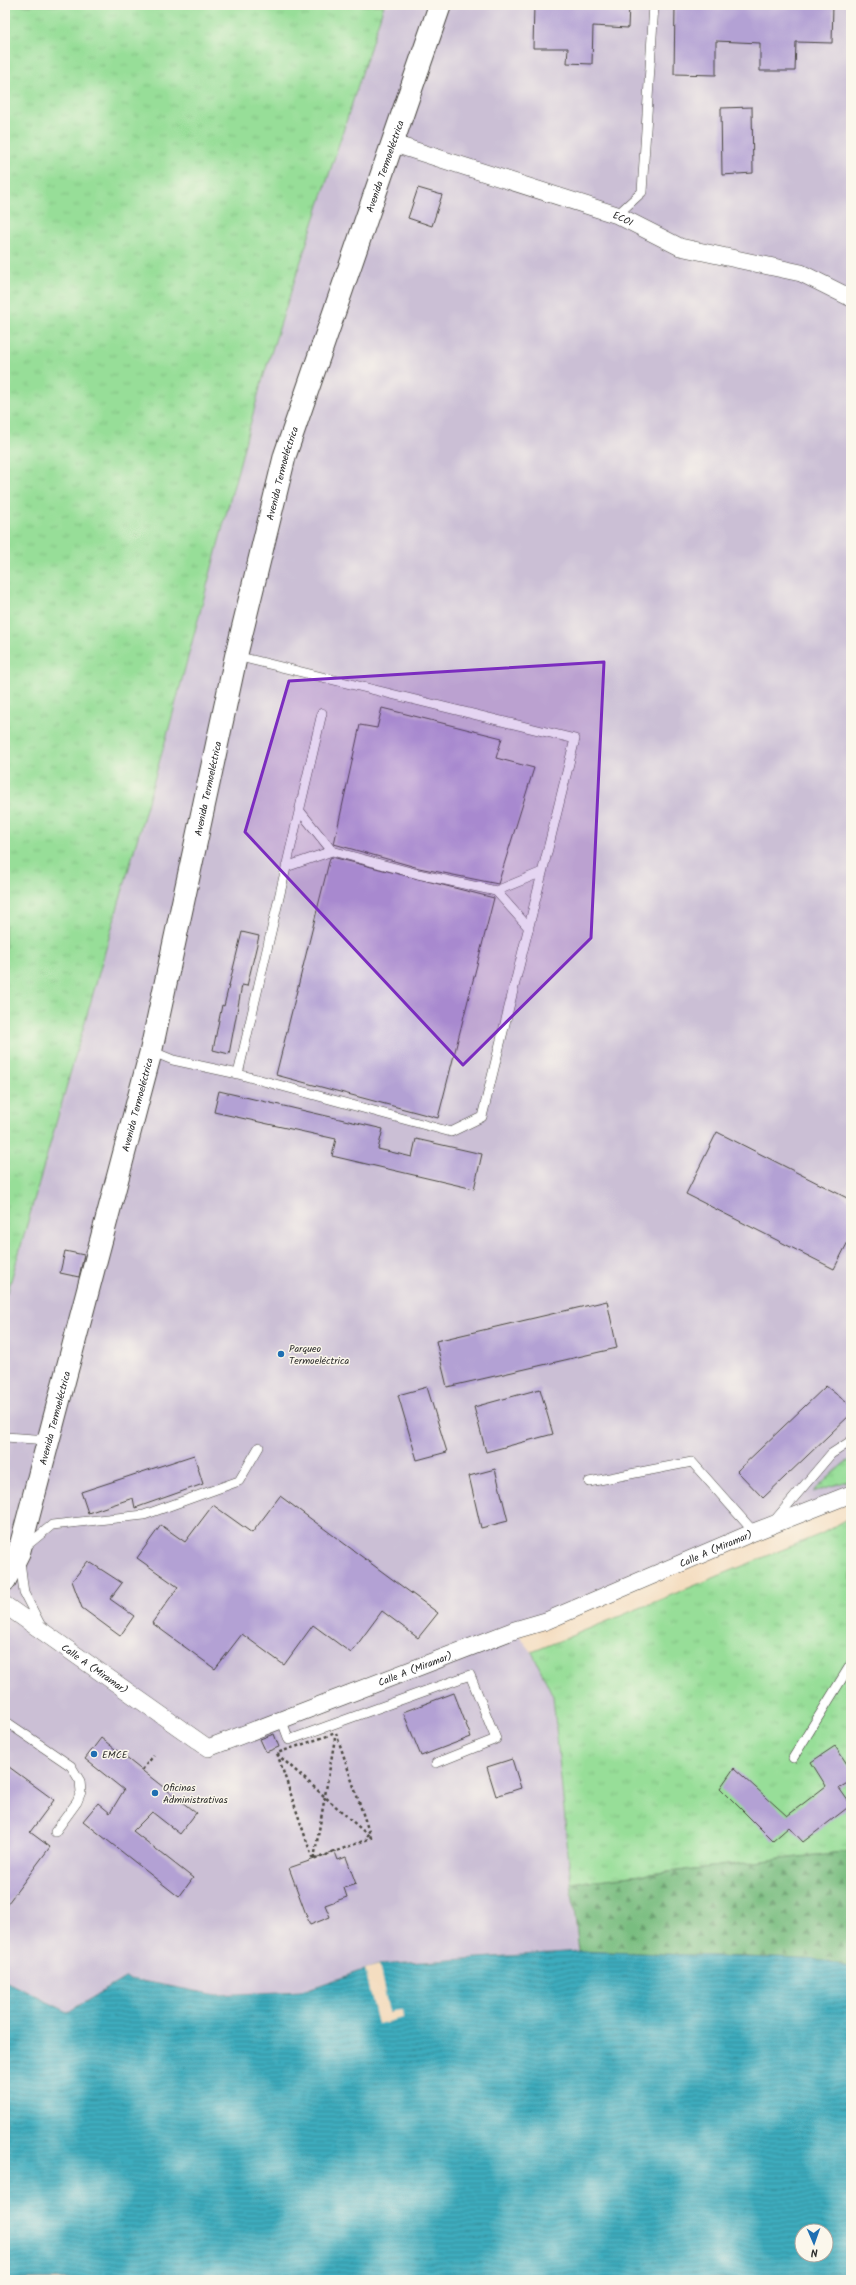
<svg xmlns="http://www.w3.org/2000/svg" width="856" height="2285" font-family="Kalam,sans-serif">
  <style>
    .industrial { fill: #cbbfd5 }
    .grass { fill: url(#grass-tufts); stroke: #618462 }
    .forest { fill: url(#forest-firs); stroke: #527456 }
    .water { fill: url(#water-rules); stroke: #346c74; fill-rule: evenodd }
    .pier { fill: #f4ddc0 }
    .building { fill: #b3a1d4 }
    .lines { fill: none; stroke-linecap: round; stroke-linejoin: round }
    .lane-casing { stroke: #494641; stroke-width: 10 }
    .street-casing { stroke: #494641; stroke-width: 18 }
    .secondary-casing { stroke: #494641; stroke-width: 24 }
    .path { stroke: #494641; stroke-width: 2.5; stroke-dasharray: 3 3; stroke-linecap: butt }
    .lane { stroke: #fff; stroke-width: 9 }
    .street { stroke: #fff; stroke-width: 17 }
    .secondary { stroke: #fff; stroke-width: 22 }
    .marked { fill: #7b2cbf; fill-opacity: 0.2; stroke: #7b2cbf; stroke-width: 3; stroke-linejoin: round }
    .poi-dot { fill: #1f6fb2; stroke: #fbf7ec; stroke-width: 1.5 }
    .labels { text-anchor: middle; stroke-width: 3; stroke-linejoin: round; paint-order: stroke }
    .street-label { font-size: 10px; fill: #2b2b2b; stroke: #fbf7ec }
    .poi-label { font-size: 10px; fill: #2b2b2b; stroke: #fbf7ec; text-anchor: start }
  </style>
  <defs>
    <pattern id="grass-tufts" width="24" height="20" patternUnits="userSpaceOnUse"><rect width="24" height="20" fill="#97de98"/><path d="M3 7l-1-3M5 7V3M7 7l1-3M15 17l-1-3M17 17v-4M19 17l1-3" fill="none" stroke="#82bf83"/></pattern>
    <pattern id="forest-firs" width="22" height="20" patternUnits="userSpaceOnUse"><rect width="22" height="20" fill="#79bd80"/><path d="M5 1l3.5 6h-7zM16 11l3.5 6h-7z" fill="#639a69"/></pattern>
    <pattern id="water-rules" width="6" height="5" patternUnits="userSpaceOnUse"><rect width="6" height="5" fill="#3eacbd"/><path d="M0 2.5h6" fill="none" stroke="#348c9a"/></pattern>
  </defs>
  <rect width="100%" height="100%" fill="#fbf7ec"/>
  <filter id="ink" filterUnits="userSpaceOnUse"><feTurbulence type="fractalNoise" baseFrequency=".025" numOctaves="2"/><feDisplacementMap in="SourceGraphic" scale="8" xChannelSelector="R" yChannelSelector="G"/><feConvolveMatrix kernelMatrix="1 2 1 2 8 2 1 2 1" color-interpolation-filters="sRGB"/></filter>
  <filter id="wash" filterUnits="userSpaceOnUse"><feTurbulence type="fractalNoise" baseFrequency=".012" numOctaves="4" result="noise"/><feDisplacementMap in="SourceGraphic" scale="16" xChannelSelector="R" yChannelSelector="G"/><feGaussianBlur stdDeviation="0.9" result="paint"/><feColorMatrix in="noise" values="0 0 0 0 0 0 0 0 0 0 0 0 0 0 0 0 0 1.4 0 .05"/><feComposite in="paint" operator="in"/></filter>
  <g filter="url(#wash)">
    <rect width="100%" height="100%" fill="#f4ddc0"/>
    <path class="industrial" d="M5 5H851V1494L515 1630 532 1652 553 1696 579 1951 379 1965 302 1991 217 1995 125 1978 68 2012 5 1981Z"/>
    <path class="grass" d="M5 5H384L261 384 169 728 8 1291 5 1294Z
      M851 1459V1480L813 1492 843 1464Z
      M851 1517V1851L571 1883 553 1696 532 1652 821 1534Z"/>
    <path class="forest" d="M851 1851V1968L824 1960 579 1951 571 1883Z"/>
    <path class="water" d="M579 1951 824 1960 851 1968V2280H5V1981L68 2012 125 1978 217 1995 302 1991 379 1965ZM802 2231H826V2255H802Z"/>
    <path class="pier" d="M379 1965 389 2013 402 2010 403 2018 378 2024 365 1969Z"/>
    <g id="blocks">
      <path class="building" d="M534 5H629L628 28 593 26 592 64 567 63 568 48H533Z
        M675 5H833L832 43 796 42 795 71H760V43L716 41V75L674 74Z
        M752 107 753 173 722 175 721 108Z
        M418 188 442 195 432 226 408 218Z
        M382 708 502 738 496 758 534 768 498 884 419 868 334 844 360 725 377 728Z
        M332 857 494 898 438 1118 276 1075 330 858Z
        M242 932 259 936 247 986 242 985 229 1054 213 1050 222 1005 224 1006Z
        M219 1091 383 1129 378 1149 412 1157 416 1139 482 1154 474 1189 332 1156 336 1139 214 1112Z
        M717 1132 851 1200V1236L834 1269 686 1194Z
        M65 1251 84 1255 79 1277 60 1273Z
        M607 1301 617 1348 447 1387 436 1341Z
        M826 1386 851 1406V1414L763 1498 737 1471Z
        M427 1387 447 1452 417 1460 398 1395Z
        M540 1389 553 1434 486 1452 474 1407Z
        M194 1455 203 1484 135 1508 133 1498 88 1513 81 1492Z
        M495 1469 508 1521 481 1528 469 1476Z
        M280 1496 438 1613 418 1638 382 1611 351 1653 313 1625 284 1665 242 1634 215 1669 152 1623 178 1587 137 1558 161 1525 185 1542 213 1505 252 1533Z
        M88 1561 122 1583 110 1599 134 1616 120 1636 82 1608 72 1581Z
        M454 1693 471 1737 421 1756 403 1712Z
        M274 1734 279 1747 266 1752 260 1739Z
        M101 1738 196 1813 180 1834 152 1812 133 1831 193 1878 179 1897 83 1821 98 1803 110 1813 124 1790 85 1759Z
        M835 1746 851 1770V1781L839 1788 851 1805 803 1842 789 1827 773 1841 720 1788 734 1768 787 1816 826 1786 811 1762Z
        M512 1759 521 1788 496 1796 487 1767Z
        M5 1764 54 1800 30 1832 50 1847 5 1907Z
        M335 1852 338 1860 346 1857 356 1884 344 1888 347 1897 325 1905 330 1917 310 1925 289 1868Z"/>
    </g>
  </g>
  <g filter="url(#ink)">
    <use href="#blocks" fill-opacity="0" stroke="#494641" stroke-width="1"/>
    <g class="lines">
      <defs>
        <path id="lane" d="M617 215 642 192 654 5
          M299 810 332 851 418 874 496 891 542 872
          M286 867 332 851
          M496 891 529 928
          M151 1051 173 1060 238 1074 451 1132 482 1117 575 739 236 656
          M238 1074 322 713
          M5 1437 49 1440
          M589 1482 692 1462 754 1532
          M775 1520 831 1454 851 1441
          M5 1553 19 1552 52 1525 144 1515 239 1481 259 1447
          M20 1561 24 1593 41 1626
          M5 1721 71 1766 80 1781 81 1792 77 1802 55 1832
          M282 1721 289 1740 470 1675 496 1739 436 1763
          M793 1758 851 1664"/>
        <g id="street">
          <path id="s1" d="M391 143 617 215 680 247 801 273 851 298"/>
          <path id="s2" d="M5 1605 208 1748 515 1630 546 1621 754 1532 851 1494"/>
        </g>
        <g id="secondary">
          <path id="s3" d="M5 1580 19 1552 151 1051 236 656 285 455 440 5"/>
        </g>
      </defs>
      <use href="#lane" class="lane-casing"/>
      <use href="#street" class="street-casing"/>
      <use href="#secondary" class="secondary-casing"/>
      <path class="path" d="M336 1733 371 1838 313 1860 277 1753Z
        M277 1754 370 1837
        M142 1770 154 1755
        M314 1859 335 1738"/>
      <use href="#lane" class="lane"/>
      <use href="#street" class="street"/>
      <use href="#secondary" class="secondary"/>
    </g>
  </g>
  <path class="marked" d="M604 662 591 938 463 1065 245 832 289 681Z"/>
  <g class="poi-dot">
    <circle cx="281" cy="1354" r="4"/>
    <circle cx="94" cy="1754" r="4"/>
    <circle cx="155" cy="1793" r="4"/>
  </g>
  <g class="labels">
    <g class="street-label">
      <text dy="4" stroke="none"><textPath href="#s3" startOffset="1466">Avenida Termoeléctrica</textPath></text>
      <text dy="4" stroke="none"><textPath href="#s1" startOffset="244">ECOI</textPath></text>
      <text dy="4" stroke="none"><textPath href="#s3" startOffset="1142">Avenida Termoeléctrica</textPath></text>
      <text dy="4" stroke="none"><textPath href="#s3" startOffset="818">Avenida Termoeléctrica</textPath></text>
      <text dy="4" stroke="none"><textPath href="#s3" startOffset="494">Avenida Termoeléctrica</textPath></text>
      <text dy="4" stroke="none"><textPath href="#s3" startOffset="170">Avenida Termoeléctrica</textPath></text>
      <text dy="4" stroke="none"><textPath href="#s2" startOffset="794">Calle A (Miramar)</textPath></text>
      <text dy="4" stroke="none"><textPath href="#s2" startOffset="110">Calle A (Miramar)</textPath></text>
      <text dy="4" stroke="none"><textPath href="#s2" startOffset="470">Calle A (Miramar)</textPath></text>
    </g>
    <g class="poi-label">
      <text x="289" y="1352">Parqueo<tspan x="289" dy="12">Termoeléctrica</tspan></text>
      <text x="102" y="1758">EMCE</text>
      <text x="163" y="1791">Oficinas<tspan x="163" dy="12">Administrativas</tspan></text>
    </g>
  </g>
  <rect width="856" height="2285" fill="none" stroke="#fbf7ec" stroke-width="20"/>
  <g transform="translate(814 2243) rotate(178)"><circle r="19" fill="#fbf7ec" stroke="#a8a59f"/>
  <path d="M0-3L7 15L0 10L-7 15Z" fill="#1f6fb2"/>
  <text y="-6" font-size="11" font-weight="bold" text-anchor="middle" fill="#2b2b2b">N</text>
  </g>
</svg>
